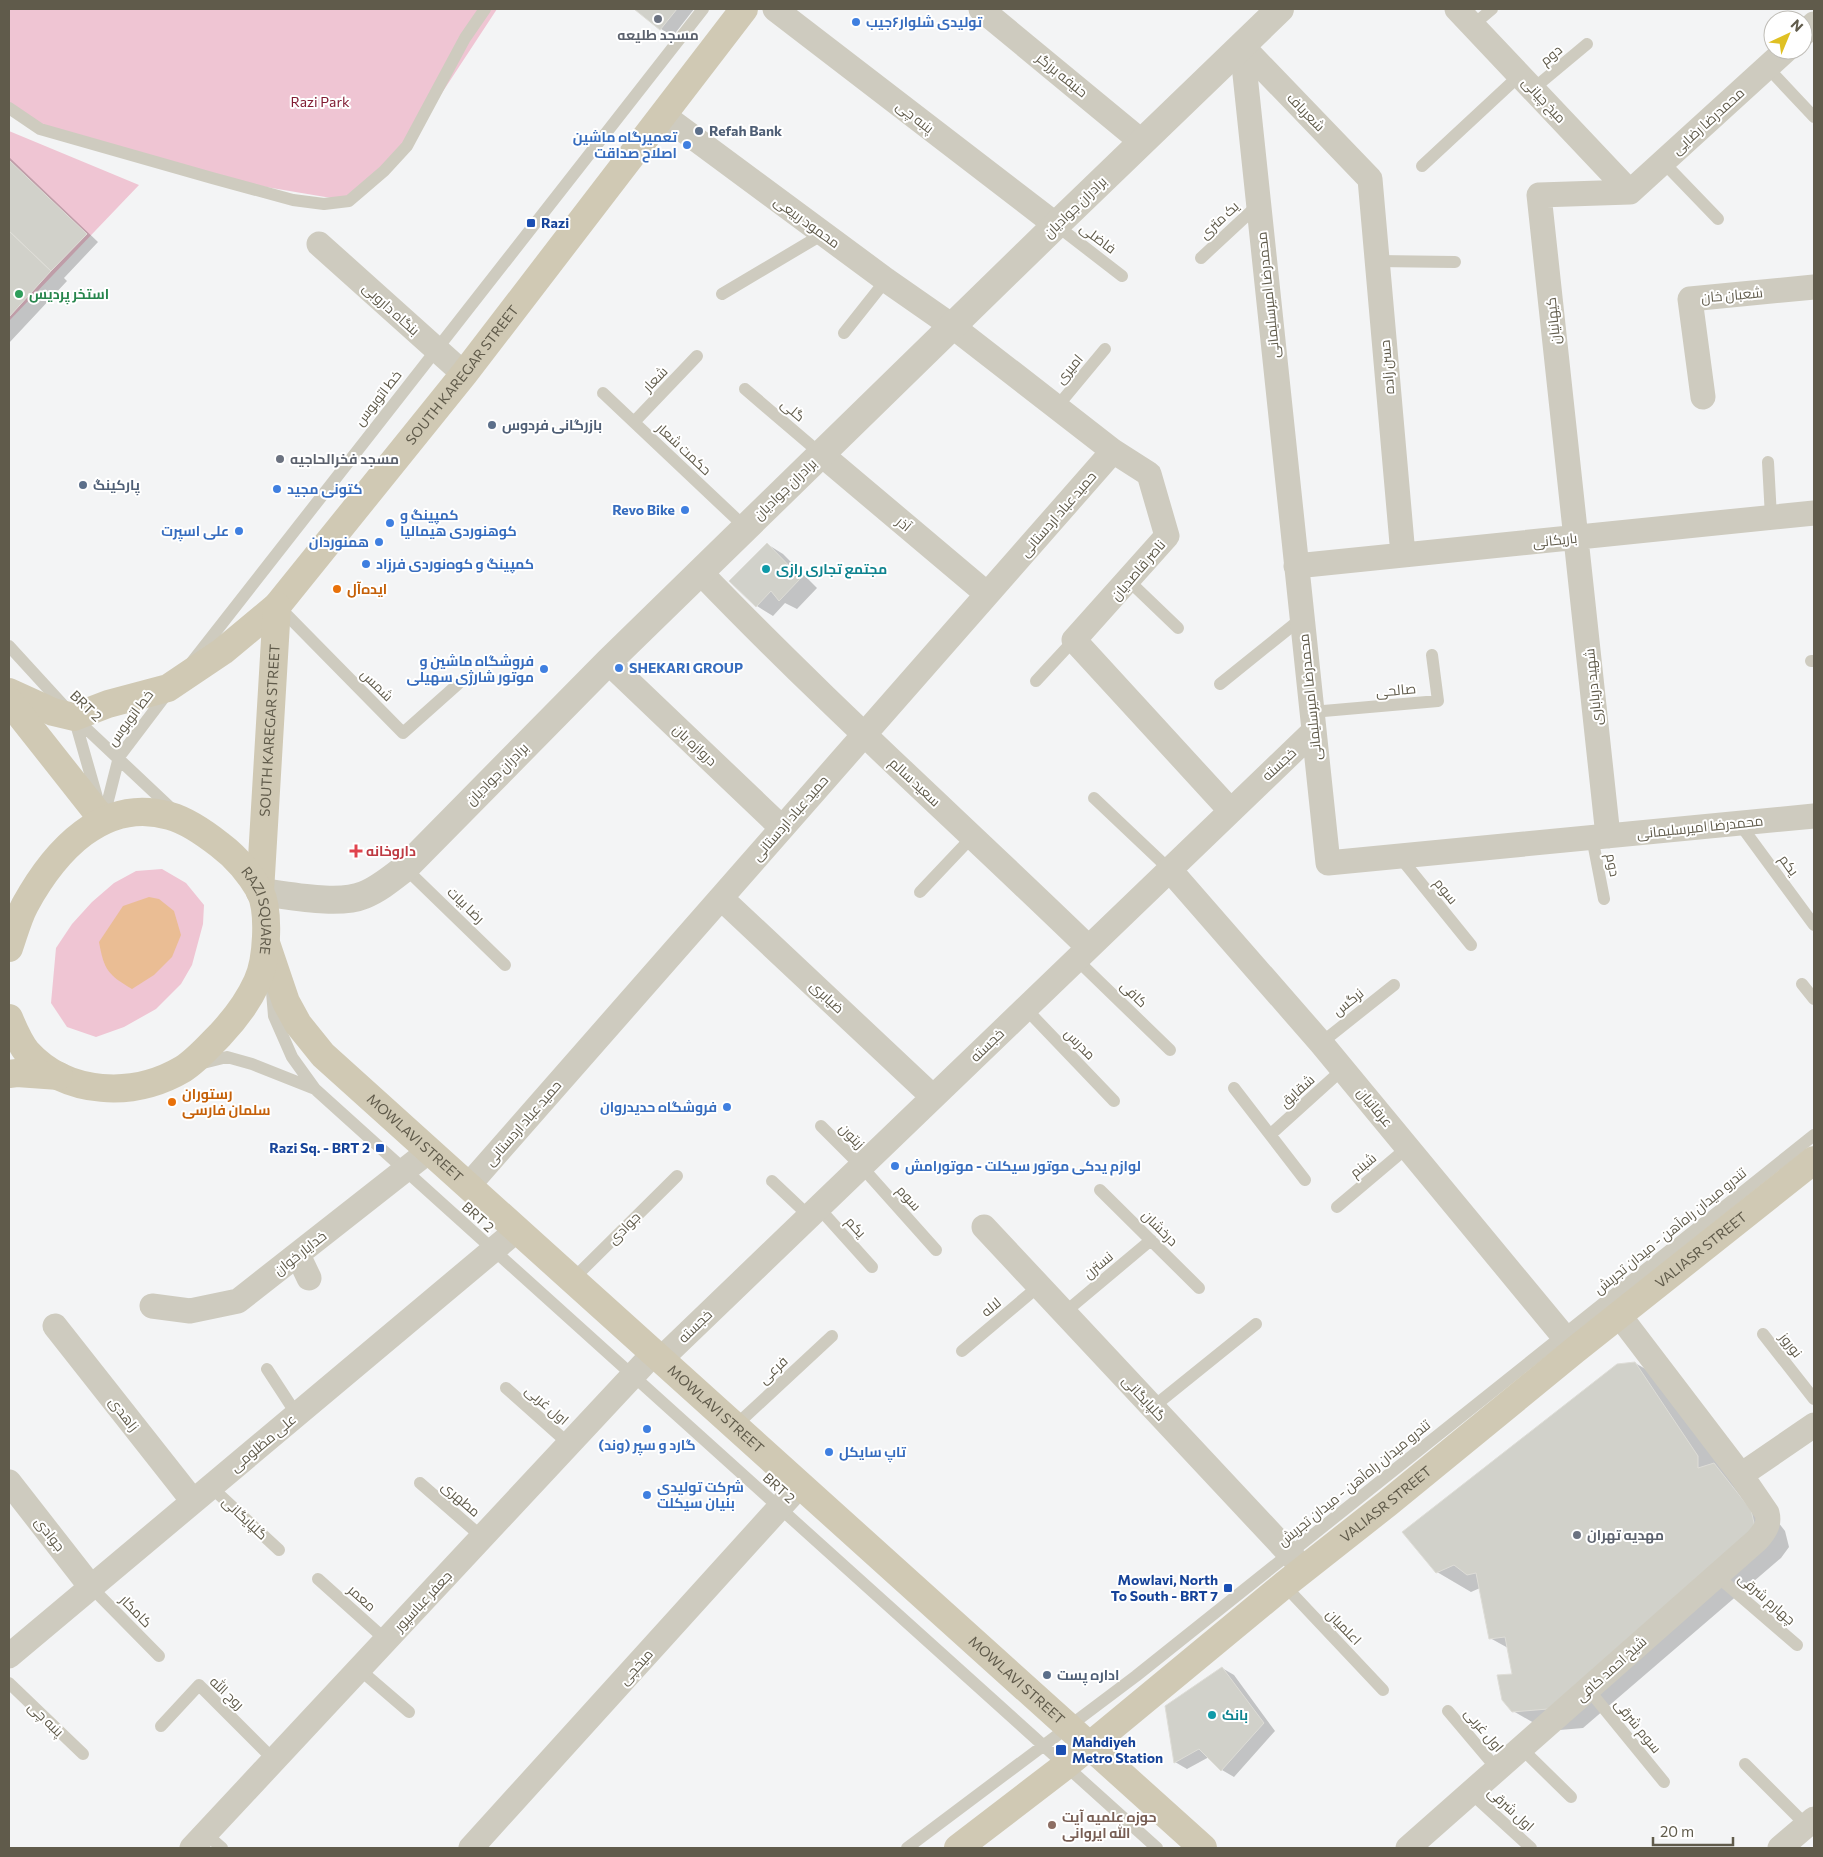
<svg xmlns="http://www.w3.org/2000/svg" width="1823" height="1857" font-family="Commissioner,Cairo,sans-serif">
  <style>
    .green { fill: #efc5d3 }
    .water { fill: #eabd94 }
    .shadow { fill: #0003 }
    .building { fill: #d1d1ca; stroke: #deddd7 }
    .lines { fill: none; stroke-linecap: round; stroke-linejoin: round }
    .service { stroke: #cecbbf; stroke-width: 12 }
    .minor { stroke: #cecbbf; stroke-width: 25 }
    .tertiary { stroke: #cecbbf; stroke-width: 28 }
    .primary { stroke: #d0c9b4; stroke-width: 28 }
    .worship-dot { fill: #6b7280; stroke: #fff; stroke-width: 2 }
    .shop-dot { fill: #3f7fe0; stroke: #fff; stroke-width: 2 }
    .service-dot { fill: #5c6f8a; stroke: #fff; stroke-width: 2 }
    .transit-dot { fill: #1a4fb4; stroke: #fff; stroke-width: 2 }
    .leisure-dot { fill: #2e9e5b; stroke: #fff; stroke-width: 2 }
    .culture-dot { fill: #0f9aa8; stroke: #fff; stroke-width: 2 }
    .food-dot { fill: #e8710a; stroke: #fff; stroke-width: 2 }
    .health-dot { fill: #e0444e; stroke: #fff; stroke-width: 2 }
    .education-dot { fill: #8d6e63; stroke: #fff; stroke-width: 2 }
    .labels { text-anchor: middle; stroke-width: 4; stroke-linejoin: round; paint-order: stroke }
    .shop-label { font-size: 14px; font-weight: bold; fill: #366cbe; stroke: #fff; text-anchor: start }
    .worship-label { font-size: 14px; font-weight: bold; fill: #5b616d; stroke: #fff; text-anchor: start }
    .street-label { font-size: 14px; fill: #605b4b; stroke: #fff }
    .park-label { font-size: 14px; fill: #811c33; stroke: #fff }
    .service-label { font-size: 14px; font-weight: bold; fill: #4e5e75; stroke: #fff; text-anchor: start }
    .transit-label { font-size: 14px; font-weight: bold; fill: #164399; stroke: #fff; text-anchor: start }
    .leisure-label { font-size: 14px; font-weight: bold; fill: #27864d; stroke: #fff; text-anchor: start }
    .culture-label { font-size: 14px; font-weight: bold; fill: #0d838f; stroke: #fff; text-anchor: start }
    .food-label { font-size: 14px; font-weight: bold; fill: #c56008; stroke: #fff; text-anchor: start }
    .health-label { font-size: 14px; font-weight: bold; fill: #be3a42; stroke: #fff; text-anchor: start }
    .education-label { font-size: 14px; font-weight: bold; fill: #785e54; stroke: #fff; text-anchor: start }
  </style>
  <rect width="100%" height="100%" fill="#f3f4f5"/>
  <path class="green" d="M9 9H497L407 146 349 201 212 178 40 129 9 108Z
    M9 131 139 185 9 321Z
    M162 869 186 883 204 905 203 924 192 965 181 984 156 1009 124 1027 96 1037 67 1027 51 1003 56 948 72 924 92 902 114 883 136 871Z"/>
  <path class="water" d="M149 897 159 899 174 911 181 935 172 957 154 975 132 989C108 975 104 970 99 942L123 906Z"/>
  <path class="shadow" d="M636 9H694L673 36 661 29Z
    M9 157 98 242 64 278 67 281 9 343Z
    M767 544 783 554 817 588 797 609 785 603 773 616 757 606Z
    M1635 1363 1670 1383 1785 1531 1789 1547 1781 1558 1583 1728 1548 1731 1513 1711V1675L1508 1648 1490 1638 1480 1588 1471 1592 1437 1572Z
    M1222 1668 1234 1675 1275 1731 1234 1777 1222 1770 1209 1757 1187 1769 1175 1762 1166 1706Z"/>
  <path class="building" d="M634 9H677L660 30Z
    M9 160 87 234 51 271 9 231Z
    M9 231 51 271 9 317Z
    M767 543 801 578 779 601 771 591 756 607 729 581Z
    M1635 1362 1698 1456V1468L1714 1463 1751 1510 1755 1527 1548 1709 1512 1712 1502 1700 1497 1675 1512 1674 1505 1637 1489 1639 1476 1573 1467 1575 1454 1565 1436 1573 1402 1532 1617 1364Z
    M1222 1667 1264 1723 1221 1771 1199 1749 1174 1763 1165 1706Z"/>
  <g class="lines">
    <path class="service" d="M1473 25 1492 9
      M1767 67 1814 117
      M1533 89 1587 44
      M9 108 40 129 212 178 293 200 324 204 349 201 384 171 407 146 465 38 485 9
      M1663 162 1718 219
      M1422 166 1520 75
      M1056 225 1122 276
      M1201 258 1258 205
      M1377 261 1455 262
      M722 294 823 234
      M844 333 886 280
      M745 389 821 454
      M603 393 746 528
      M1056 408 1105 349
      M634 422 697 356
      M1768 462 1771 517
      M1129 581 1178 628
      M279 607 403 733 458 684
      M9 646 74 717 175 812
      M1811 661H1814
      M192 662 703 9
      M1036 681 1074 640
      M1220 684 1302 618
      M1312 712 1438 701 1432 655
      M74 717 98 801
      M1094 798 1169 869
      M103 820 119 757 169 691
      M1739 823 1814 925
      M1592 837 1604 899
      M1399 856 1471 945
      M405 868 505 965
      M920 892 973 836
      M1076 959 1170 1050
      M1802 984 1814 999
      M272 992 274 1016 292 1057 315 1089 1157 1848
      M1025 1008 1114 1101
      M1321 1043 1394 985
      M199 1064 227 1057 252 1064 315 1089
      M1234 1088 1305 1180
      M821 1126 861 1166 936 1250
      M1271 1134 1343 1069
      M772 1181 809 1216
      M1100 1190 1199 1288
      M818 1207 872 1267
      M1337 1207 1408 1147
      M572 1280 677 1176
      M1064 1313 1151 1240
      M1763 1334 1814 1399
      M962 1351 1039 1286
      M267 1369 297 1415
      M506 1388 569 1444
      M1153 1407 1256 1324
      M735 1426 832 1336
      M420 1483 482 1537
      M211 1487 279 1550
      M1717 1576 1797 1645
      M318 1579 386 1640
      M1284 1585 1383 1690
      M91 1587 159 1656
      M359 1669 409 1712
      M9 1683 83 1754
      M1588 1689 1664 1782
      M1448 1711 1497 1769
      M161 1726 199 1685 274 1760
      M1521 1748 1571 1797
      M1745 1764 1806 1825
      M1471 1793 1531 1848
      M206 1834 222 1848
      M907 1848 1136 1676 1814 1135"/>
    <path class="minor" d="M775 9 1056 225
      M981 9 1142 142
      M1457 9 1630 192
      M1803 34 1814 24
      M1242 46 1328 863 1814 816
      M1242 46 1370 179 1403 555
      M663 115 886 280 952 326 1113 451 1149 474 1167 536 1074 640 1230 810
      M1630 192 1786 50
      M319 244 464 374
      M1703 397 1690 299 1814 287
      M821 454 987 594
      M1296 566 1814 513
      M700 572C825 702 959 822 1088 947
      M608 662 782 828
      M1608 836 1539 195 1630 192
      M1169 869 1321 1043 1575 1350
      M721 898 933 1097
      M468 1186 1113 451
      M984 1227 1304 1569
      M298 1255 309 1278
      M152 1306 190 1311 238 1301 429 1151
      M55 1326 193 1501
      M661 1359 1314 731
      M1741 1475 1814 1425
      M9 1482 91 1587
      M9 1656 517 1230
      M192 1848 654 1353
      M471 1848 800 1485
      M1408 1848 1757 1540C1765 1531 1770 1524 1767 1513L1741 1475 1619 1315
      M1780 1848 1814 1819"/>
    <path class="tertiary" d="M260 892C288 895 338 906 364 895 379 889 392 878 405 868L608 662 1056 225 1280 9"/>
    <g class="primary">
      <path id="s1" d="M9 692 53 712 74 717 108 704 168 688 223 651 277 606 464 374 744 9"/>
      <path d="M9 701 103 820"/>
      <path id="s2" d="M260 892 277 606"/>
      <path id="s3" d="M266 943 286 1002 298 1024 323 1055 1203 1848"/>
      <path id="s4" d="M9 948C14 934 18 918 25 905 54 852 103 796 170 816 188 821 206 834 220 845 236 857 250 874 260 891 270 912 267 961 257 982 248 1002 235 1019 220 1035 209 1046 196 1061 183 1069 134 1098 67 1096 27 1052 19 1042 14 1030 9 1018"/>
      <path d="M9 1074 17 1073 59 1076"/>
      <path id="s5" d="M958 1848 1065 1766 1284 1585 1388 1503 1575 1350 1814 1160"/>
    </g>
  </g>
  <g class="worship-dot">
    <circle cx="658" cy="19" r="5"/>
    <circle cx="280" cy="459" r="5"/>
    <circle cx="1577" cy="1535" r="5"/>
  </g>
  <g class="shop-dot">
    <circle cx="856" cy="22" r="5"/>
    <circle cx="687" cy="145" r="5"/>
    <circle cx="277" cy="489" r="5"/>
    <circle cx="685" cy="510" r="5"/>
    <circle cx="390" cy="523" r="5"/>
    <circle cx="239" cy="531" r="5"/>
    <circle cx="379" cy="542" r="5"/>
    <circle cx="366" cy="564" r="5"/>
    <circle cx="619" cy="668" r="5"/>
    <circle cx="544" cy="669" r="5"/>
    <circle cx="727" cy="1107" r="5"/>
    <circle cx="895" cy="1166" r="5"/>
    <circle cx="647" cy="1429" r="5"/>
    <circle cx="829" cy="1452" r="5"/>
    <circle cx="647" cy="1495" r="5"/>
  </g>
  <g class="service-dot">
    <circle cx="699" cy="131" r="5"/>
    <circle cx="492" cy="425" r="5"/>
    <circle cx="83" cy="485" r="5"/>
    <circle cx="1047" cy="1675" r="5"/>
  </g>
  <g class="transit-dot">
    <rect x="526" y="218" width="10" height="10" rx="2.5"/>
    <rect x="375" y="1143" width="10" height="10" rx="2.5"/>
    <rect x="1223" y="1583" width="10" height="10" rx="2.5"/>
    <rect x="1055" y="1744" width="12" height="12" rx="2.5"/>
  </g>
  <circle class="leisure-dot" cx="19" cy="294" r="5"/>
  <g class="culture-dot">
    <circle cx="766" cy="569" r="5"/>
    <circle cx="1212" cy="1715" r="5"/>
  </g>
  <g class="food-dot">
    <circle cx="337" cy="589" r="5"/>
    <circle cx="172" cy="1102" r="5"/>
  </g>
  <path class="health-dot" d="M353.5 843.5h5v5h5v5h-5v5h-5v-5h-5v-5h5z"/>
  <circle class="education-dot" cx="1052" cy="1825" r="5"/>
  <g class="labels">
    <g class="shop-label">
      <text x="866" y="27">تولیدی شلوار۶جیب</text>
      <text x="677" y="142" text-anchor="end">تعمیرگاه ماشین<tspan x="677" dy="16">اصلاح صداقت</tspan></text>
      <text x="287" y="494">کتونی مجید</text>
      <text x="675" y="515" text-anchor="end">Revo Bike</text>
      <text x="400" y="520">کمپینگ و<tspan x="400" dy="16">کوهنوردی هیمالیا</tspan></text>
      <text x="229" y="536" text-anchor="end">علی اسپرت</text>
      <text x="369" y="547" text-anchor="end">همنوردان</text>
      <text x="376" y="569">کمپینگ و کوه‌نوردی فرزاد</text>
      <text x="534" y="666" text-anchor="end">فروشگاه ماشين و<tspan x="534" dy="16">موتور شارژی سهيلی</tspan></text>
      <text x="629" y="673">SHEKARI GROUP</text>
      <text x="717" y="1112" text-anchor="end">فروشگاه حدیدروان</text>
      <text x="905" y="1171">لوازم یدکی موتور سیکلت - موتورامش</text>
      <text x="647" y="1450" text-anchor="middle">گارد و سپر (وند)</text>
      <text x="839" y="1457">تاپ سایکل</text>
      <text x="657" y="1492">شرکت تولیدی<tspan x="657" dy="16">بنیان سیکلت</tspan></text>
    </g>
    <g class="worship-label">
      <text x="658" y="40" text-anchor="middle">مسجد طلیعه</text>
      <text x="290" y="464">مسجد فخرالحاجیه</text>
      <text x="1587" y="1540">مهدیه تهران</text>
    </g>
    <g class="street-label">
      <text transform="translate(1551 55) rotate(-39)" y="5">دوم</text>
      <text transform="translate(1062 75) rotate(39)" y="5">حنیفه برزگر</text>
      <text transform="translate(1544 100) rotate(47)" y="5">میخ چیانی</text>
      <text transform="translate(1306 112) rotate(46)" y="5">شعرباف</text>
      <text transform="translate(915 117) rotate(38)" y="5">پنبه چی</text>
      <text transform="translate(1708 121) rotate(-42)" y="5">محمدرضا رضایی</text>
      <text transform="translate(1075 207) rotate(-44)" y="5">برادران جوادیان</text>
      <text transform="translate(1219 220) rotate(-43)" y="5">یک متری</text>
      <text transform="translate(807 222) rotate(36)" y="5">محمود ربیعی</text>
      <text transform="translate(1098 238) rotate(37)" y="5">فاضلی</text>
      <text transform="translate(1268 295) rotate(-96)" y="5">محمدرضا امیرسلیمانی</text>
      <text transform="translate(1732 295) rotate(-5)" y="5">شعبان خان</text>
      <text transform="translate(391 309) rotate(42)" y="5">بنگاه داروبی</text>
      <text transform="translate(1553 321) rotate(-96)" y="5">کیهانیان</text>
      <text transform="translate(1387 367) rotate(-95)" y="5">حسن زاده</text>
      <text transform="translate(1069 369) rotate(-50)" y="5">امیری</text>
      <text dy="5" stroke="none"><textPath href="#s1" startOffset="601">SOUTH KAREGAR STREET</textPath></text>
      <text transform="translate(655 379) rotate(-46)" y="5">شعار</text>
      <text transform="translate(378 398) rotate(-52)" y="5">خط اتوبوس</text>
      <text transform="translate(793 410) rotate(40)" y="5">گلی</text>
      <text transform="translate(684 449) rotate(43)" y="5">حکمت شعار</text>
      <text transform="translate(785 489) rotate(-44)" y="5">برادران جوادیان</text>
      <text transform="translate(1058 514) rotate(-49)" y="5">حمید عباد اردستانی</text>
      <text transform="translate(904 524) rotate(40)" y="5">آذر</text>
      <text transform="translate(1555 540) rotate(-6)" y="5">باریکانی</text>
      <text transform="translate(1138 570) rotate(-49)" y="5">ناصر قاصدیان</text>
      <text transform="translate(377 685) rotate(45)" y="5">شمس</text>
      <text transform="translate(1593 687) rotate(-96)" y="5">شهید دریاباری</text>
      <text transform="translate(1396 690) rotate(-5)" y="5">صالحی</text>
      <text transform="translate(1310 697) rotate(-96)" y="5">محمدرضا امیرسلیمانی</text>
      <text transform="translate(86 706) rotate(44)" y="5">BRT 2</text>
      <text transform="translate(130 718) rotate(-53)" y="5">خط اتوبوس</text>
      <text dy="5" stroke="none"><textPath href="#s2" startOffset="162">SOUTH KAREGAR STREET</textPath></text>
      <text transform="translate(695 745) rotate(43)" y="5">دروازه بان</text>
      <text transform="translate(1279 764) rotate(-43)" y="5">خجسته</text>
      <text transform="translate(497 774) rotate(-45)" y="5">برادران جوادیان</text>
      <text transform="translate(915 782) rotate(43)" y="5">سعید سالم</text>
      <text transform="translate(790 818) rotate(-49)" y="5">حمید عباد اردستانی</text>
      <text transform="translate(1700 827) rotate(-6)" y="5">محمدرضا امیرسلیمانی</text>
      <text transform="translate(1613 865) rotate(79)" y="5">دوم</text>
      <text transform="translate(1789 865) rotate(54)" y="5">یکم</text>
      <text transform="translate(1446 891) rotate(51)" y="5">سوم</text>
      <text transform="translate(466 905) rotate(44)" y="5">رضا بیات</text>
      <text dy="5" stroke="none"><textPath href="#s4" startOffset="369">RAZI SQUARE</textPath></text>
      <text transform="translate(1134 994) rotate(44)" y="5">کافی</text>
      <text transform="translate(827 997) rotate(43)" y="5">ضیابری</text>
      <text transform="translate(1348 1002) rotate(-39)" y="5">نرگس</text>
      <text transform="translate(1080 1044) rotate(46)" y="5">مدرس</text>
      <text transform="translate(987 1045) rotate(-44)" y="5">خجسته</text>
      <text transform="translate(1297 1091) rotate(-42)" y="5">شقایق</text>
      <text transform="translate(1375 1107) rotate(50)" y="5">عرفانیان</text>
      <text transform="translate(523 1123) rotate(-49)" y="5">حمید عباد اردستانی</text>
      <text transform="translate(852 1136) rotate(46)" y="5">زیتون</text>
      <text dy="5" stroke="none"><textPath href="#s3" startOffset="251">MOWLAVI STREET</textPath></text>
      <text transform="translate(1363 1165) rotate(-40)" y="5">شبنم</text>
      <text transform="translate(909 1198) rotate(48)" y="5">سوم</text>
      <text transform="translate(478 1217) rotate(42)" y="5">BRT 2</text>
      <text transform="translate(856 1227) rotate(48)" y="5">یکم</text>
      <text transform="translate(624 1228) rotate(-45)" y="5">جوادی</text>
      <text transform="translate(1160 1228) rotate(45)" y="5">درخشان</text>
      <text transform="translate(1670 1231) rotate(-39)" y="5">تندرو میدان راه‌آهن - میدان تجریش</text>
      <text dy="5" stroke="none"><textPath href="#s5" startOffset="954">VALIASR STREET</textPath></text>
      <text transform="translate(300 1253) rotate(-38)" y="5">خدایار خوان</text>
      <text transform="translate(1098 1265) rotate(-40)" y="5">نسترن</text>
      <text transform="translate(991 1307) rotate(-40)" y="5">لاله</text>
      <text transform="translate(695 1326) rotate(-44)" y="5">خجسته</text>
      <text transform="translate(1791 1345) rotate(52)" y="5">نوروز</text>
      <text transform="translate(773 1370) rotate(-43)" y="5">فرعی</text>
      <text transform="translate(1144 1398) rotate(47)" y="5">گلپایگانی</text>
      <text transform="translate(547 1405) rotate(41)" y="5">اول غربی</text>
      <text dy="5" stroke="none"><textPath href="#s3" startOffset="656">MOWLAVI STREET</textPath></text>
      <text transform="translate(124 1414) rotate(52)" y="5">زاهدی</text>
      <text transform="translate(263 1443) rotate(-40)" y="5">علی مظلومی</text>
      <text transform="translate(1354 1483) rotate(-39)" y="5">تندرو میدان راه‌آهن - میدان تجریش</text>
      <text transform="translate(779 1488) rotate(42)" y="5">BRT 2</text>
      <text transform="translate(461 1499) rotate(41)" y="5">مطهری</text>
      <text dy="5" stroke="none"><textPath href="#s5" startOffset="549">VALIASR STREET</textPath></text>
      <text transform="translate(245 1518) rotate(43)" y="5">گلپایگانی</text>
      <text transform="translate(50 1534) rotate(52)" y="5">جوادی</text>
      <text transform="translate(362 1598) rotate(42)" y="5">معمر</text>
      <text transform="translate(1767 1599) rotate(41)" y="5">چهارم شرقی</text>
      <text transform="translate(423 1601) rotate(-47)" y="5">جعفر عباسپور</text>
      <text transform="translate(136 1611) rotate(46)" y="5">کامکار</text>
      <text transform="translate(1344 1627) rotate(46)" y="5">اعلمیان</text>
      <text transform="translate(636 1667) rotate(-48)" y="5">میخچی</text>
      <text transform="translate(1611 1669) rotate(-42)" y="5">شیخ احمد کافی</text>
      <text dy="5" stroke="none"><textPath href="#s3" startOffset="1061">MOWLAVI STREET</textPath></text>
      <text transform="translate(227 1693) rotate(43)" y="5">روح الله</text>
      <text transform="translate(46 1719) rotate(44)" y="5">پنبه چی</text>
      <text transform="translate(1638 1726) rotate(51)" y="5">سوم شرقی</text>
      <text transform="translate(1484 1730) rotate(50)" y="5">اول غربی</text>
      <text transform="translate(1511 1809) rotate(43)" y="5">اول شرقی</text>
    </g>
    <g class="park-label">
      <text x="320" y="107">Razi Park</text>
    </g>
    <g class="service-label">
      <text x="709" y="136">Refah Bank</text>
      <text x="502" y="430">بازرگانی فردوس</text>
      <text x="93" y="490">پارکینگ</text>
      <text x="1057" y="1680">اداره پست</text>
    </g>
    <g class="transit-label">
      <text x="541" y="228">Razi</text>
      <text x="370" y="1153" text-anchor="end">Razi Sq. - BRT 2</text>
      <text x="1218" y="1585" text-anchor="end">Mowlavi, North<tspan x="1218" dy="16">To South - BRT 7</tspan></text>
      <text x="1072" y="1747">Mahdiyeh<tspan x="1072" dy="16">Metro Station</tspan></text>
    </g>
    <g class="leisure-label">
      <text x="29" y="299">استخر پردیس</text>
    </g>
    <g class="culture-label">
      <text x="776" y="574">مجتمع تجاری رازی</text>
      <text x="1222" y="1720">بانک</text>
    </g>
    <g class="food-label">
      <text x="347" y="594">ایده‌آل</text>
      <text x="182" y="1099">رستوران<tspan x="182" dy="16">سلمان فارسی</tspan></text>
    </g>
    <g class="health-label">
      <text x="366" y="856">داروخانه</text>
    </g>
    <g class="education-label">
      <text x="1062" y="1822">حوزه علمیه آیت‌<tspan x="1062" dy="16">الله ایروانی</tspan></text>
    </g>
  </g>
  <rect width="1823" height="1857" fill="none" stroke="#605b4b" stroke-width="20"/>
  <g transform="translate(1788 35) rotate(44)"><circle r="24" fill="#ffffff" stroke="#bfbdb7"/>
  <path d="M0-4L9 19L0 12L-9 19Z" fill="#dfc023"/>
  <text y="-8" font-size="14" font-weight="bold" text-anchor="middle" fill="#605b4b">N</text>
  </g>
  <path d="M1653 1837v8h80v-8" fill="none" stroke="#605b4b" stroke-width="2.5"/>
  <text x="1660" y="1837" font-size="15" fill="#605b4b" stroke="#ffffff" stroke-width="4" paint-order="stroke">20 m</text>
</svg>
